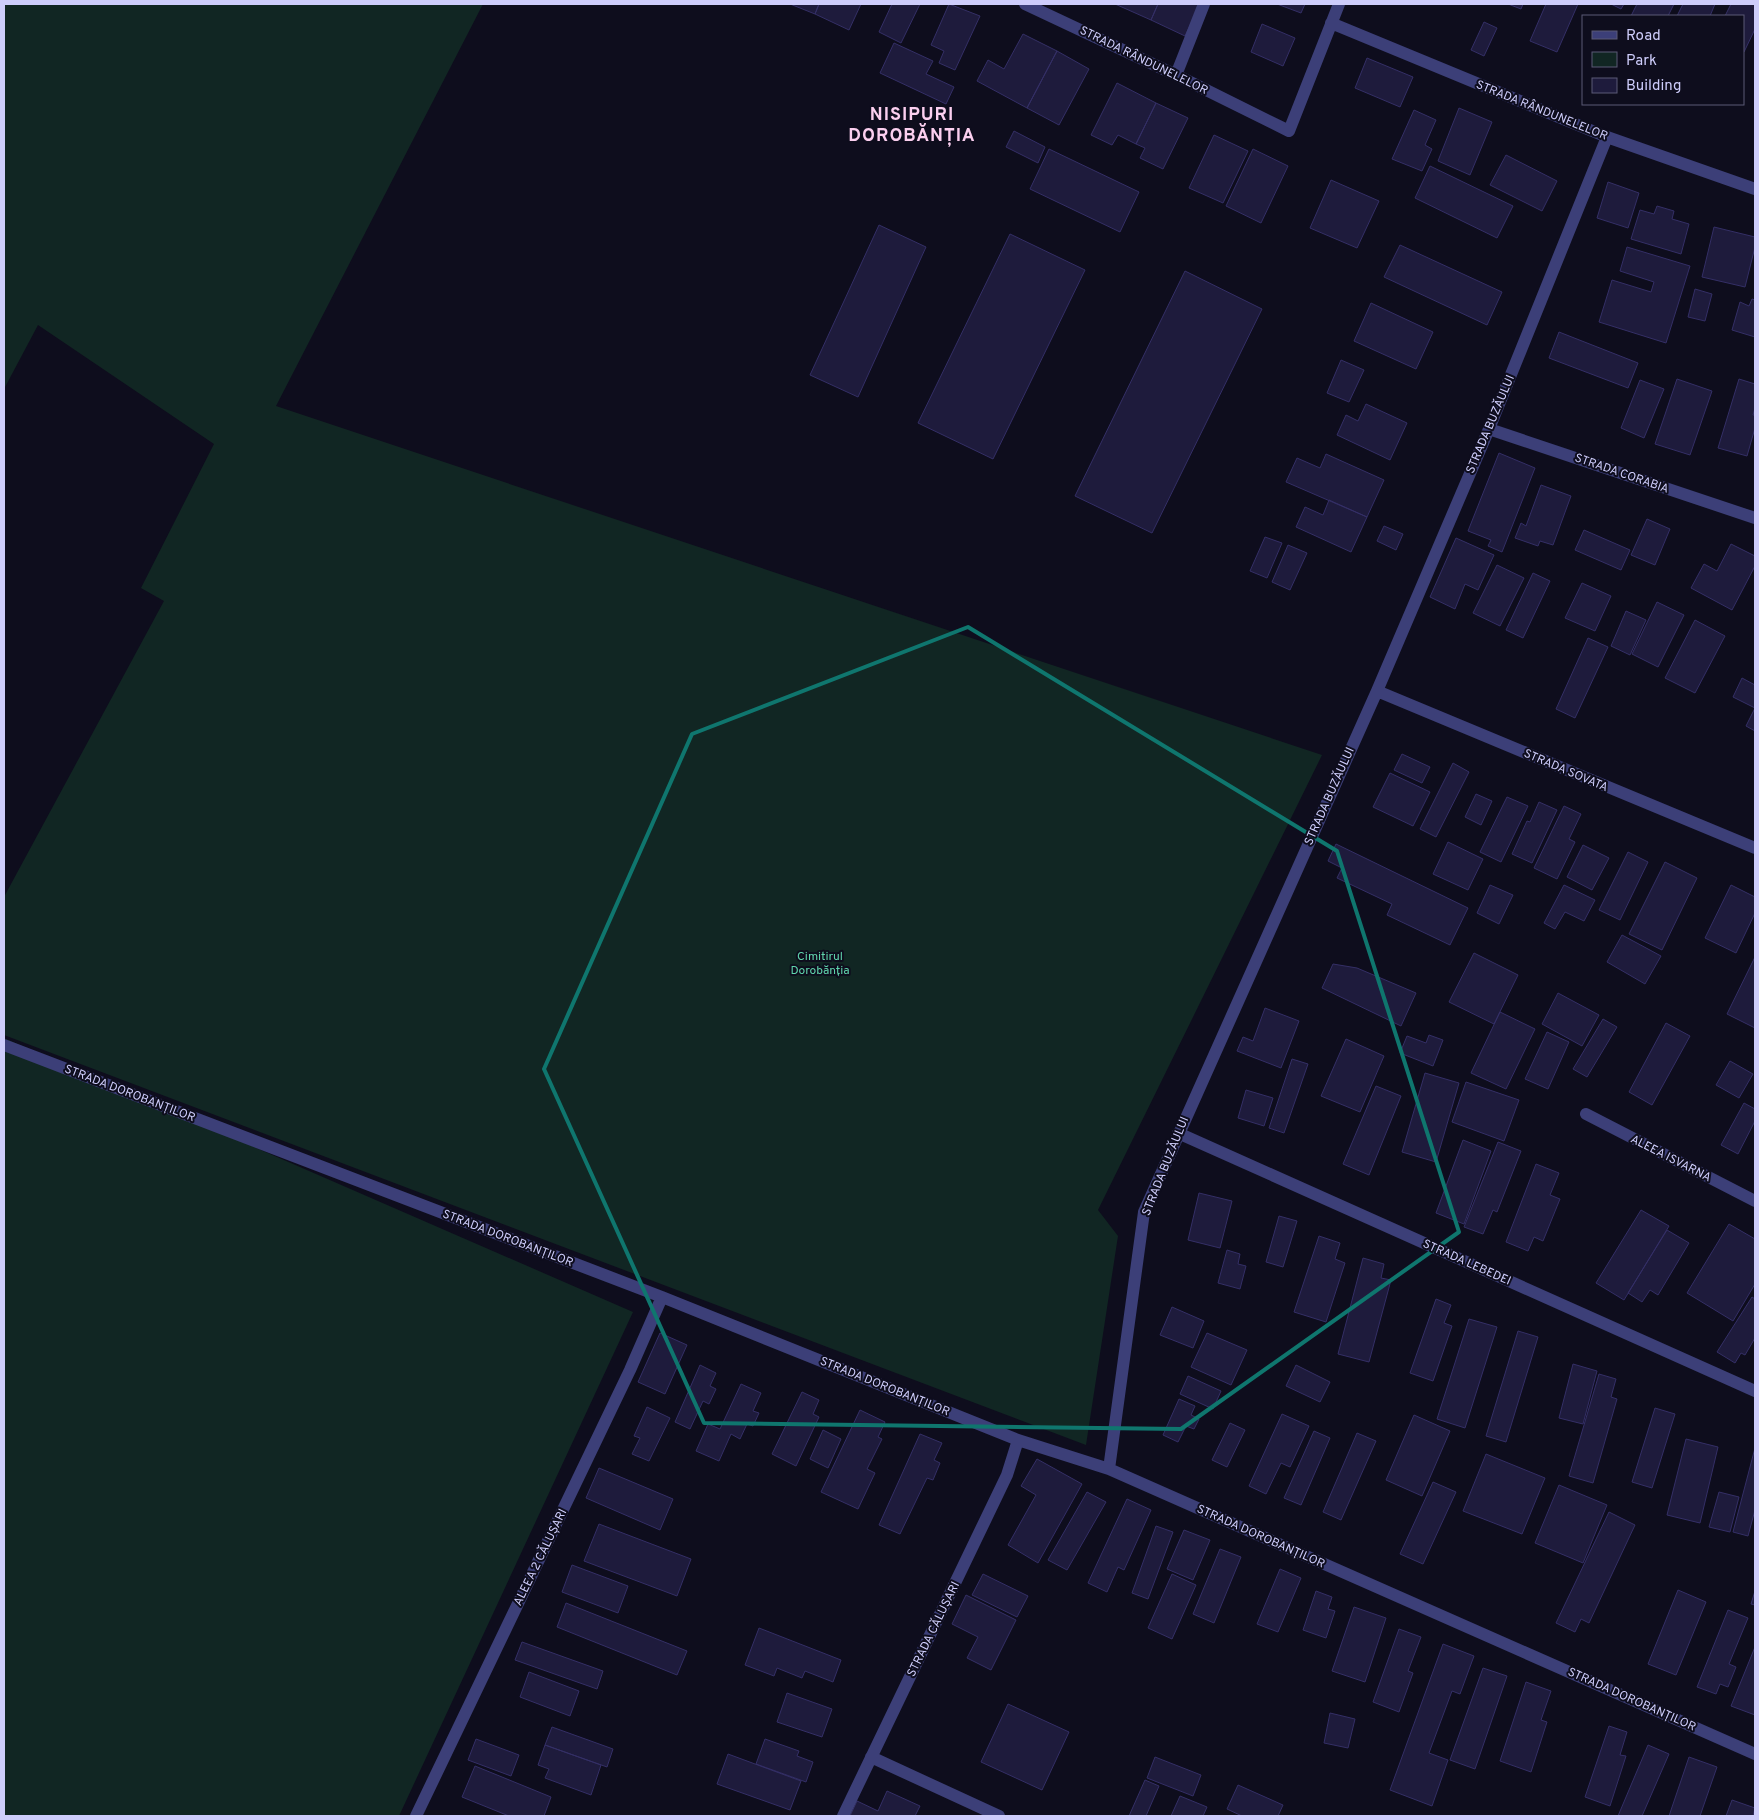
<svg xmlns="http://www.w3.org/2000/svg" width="1759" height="1820" font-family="Overpass,sans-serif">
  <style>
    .green { fill: #112623 }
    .building { fill: #1e1b3c; stroke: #342f66 }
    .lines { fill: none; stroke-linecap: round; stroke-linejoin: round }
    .minor { stroke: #3c3f78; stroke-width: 12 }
    .marked { fill: none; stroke: #0f766e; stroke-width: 4; stroke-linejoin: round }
    .labels { text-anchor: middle; stroke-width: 4; stroke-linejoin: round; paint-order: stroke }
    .street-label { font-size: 12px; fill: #cecdfb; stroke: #0e0d1d }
    .park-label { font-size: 12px; fill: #60d4ac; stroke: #0e0d1d }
    .district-label { font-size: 18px; font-weight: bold; letter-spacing: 1px; fill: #fbcfef; stroke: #0e0d1d }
  </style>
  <rect width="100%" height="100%" fill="#0e0d1d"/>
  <path class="green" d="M4 4H483L276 406 1322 755 1098 1210 1118 1236 1086 1445 4 1035V897L164 601 141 588 214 444 38 325 4 389Z
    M4 1038 633 1312 399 1816H4Z"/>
  <path class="building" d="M790 4H819L815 14Z
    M819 4H861L849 30 815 14Z
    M892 4H920L901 43 879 32Z
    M949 4 980 16 955 70 939 63 944 51 931 45Z
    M1115 4H1158L1151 20Z
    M1158 4H1200L1185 36 1151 20Z
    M1277 4H1305L1301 13Z
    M1508 4H1523L1521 9Z
    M1546 4H1578L1557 52 1530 41Z
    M1611 4H1624L1621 9Z
    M1637 4H1674L1668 16H1631Z
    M1683 4H1715L1710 16H1677Z
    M1731 4H1755V29L1744 52 1743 51V16H1725Z
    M1484 22 1497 28 1484 56 1471 50Z
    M1262 24 1295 38 1283 66 1251 52Z
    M1023 34 1057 51 1027 108 977 81 988 60 1004 69Z
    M894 43 933 61 926 74 954 87 946 104 880 73Z
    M1057 51 1089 69 1059 125 1027 108Z
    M1367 58 1413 77 1400 107 1355 88Z
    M1117 83 1156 103 1136 144 1118 135 1112 145 1091 135Z
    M1156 103 1188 118 1163 169 1140 158 1145 148 1136 144Z
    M1459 108 1492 122 1470 175 1438 161Z
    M1414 110 1436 120 1425 145 1432 149 1422 171 1392 159Z
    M1014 131 1045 147 1038 163 1006 147Z
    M1214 135 1248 151 1223 203 1189 188Z
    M1049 149 1139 192 1120 232 1030 189Z
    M1253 149 1288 166 1261 223 1226 206Z
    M1506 155 1557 181 1542 211 1490 185Z
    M1430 166 1513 206 1497 238 1415 198Z
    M1331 180 1379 201 1357 248 1310 228Z
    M1608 182 1639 193 1628 228 1597 218Z
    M1657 206 1674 211 1672 219 1689 224 1681 254 1631 239 1640 210 1654 214Z
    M879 225 926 247 858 397 810 375Z
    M1714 227 1755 237V247L1745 287 1702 277Z
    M1010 234 1085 270 993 459 918 423Z
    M1400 245 1502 292 1487 325 1384 277Z
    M1627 247 1690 266 1666 343 1599 322 1612 280 1651 292 1654 282 1620 271Z
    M1185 271 1262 309 1152 533 1075 496Z
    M1695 289 1712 294 1705 321 1688 317Z
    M1752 299 1755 300V337L1732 330 1740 302 1749 306Z
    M1371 303 1433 332 1416 369 1354 341Z
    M1559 332 1638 363 1628 388 1549 358Z
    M1341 360 1364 370 1349 402 1327 393Z
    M1677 379 1712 391 1690 455 1655 444Z
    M1739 379 1755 384V408L1753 415H1755V428L1747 456 1718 448Z
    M1640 380 1664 389 1644 438 1621 428Z
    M1366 404 1407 423 1390 460 1337 435 1346 415 1358 421Z
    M1499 453 1535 468 1502 552 1488 546 1491 540 1468 531Z
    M1326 454 1384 480 1367 517 1286 482 1297 458 1320 468Z
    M1541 485 1571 496 1553 545 1540 541 1538 546 1515 538 1521 523 1526 526Z
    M1329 500 1367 517 1351 552 1296 527 1305 507 1323 515Z
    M1647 519 1670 529 1655 565 1631 555Z
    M1384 526 1403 534 1396 550 1377 541Z
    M1584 530 1630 550 1621 570 1575 550Z
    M1265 537 1282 543 1267 578 1250 571Z
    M1456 538 1494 555 1478 590 1465 584 1455 609 1430 597Z
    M1731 544 1755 556V566L1732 610 1691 588 1704 564 1717 571Z
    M1288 545 1307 553 1290 590 1272 582Z
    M1497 565 1524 578 1500 626 1473 613Z
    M1533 573 1550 581 1523 638 1506 630Z
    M1582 583 1611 596 1595 631 1565 618Z
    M1657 602 1684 615 1658 667 1632 654Z
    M1626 611 1646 620 1630 655 1611 646Z
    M1695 620 1725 636 1695 693 1665 678Z
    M1588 638 1608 647 1575 718 1556 709Z
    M1742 678 1755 685V731L1746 726 1755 708 1733 697Z
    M1402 754 1430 767 1422 783 1394 770Z
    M1453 763 1469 772 1436 837 1420 829Z
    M1390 773 1430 792 1413 826 1373 807Z
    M1476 794 1492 801 1481 825 1465 817Z
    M1507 797 1528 806 1501 862 1480 852Z
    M1539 802 1557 810 1532 863 1512 854 1527 821 1530 822Z
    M1564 806 1581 814 1569 839 1575 842 1557 879 1534 868Z
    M1448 842 1483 859 1468 890 1433 874Z
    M1336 844 1468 908 1450 945 1387 915 1392 904 1337 878 1342 868 1328 861Z
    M1583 845 1609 858 1592 890 1567 877Z
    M1628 852 1648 862 1620 920 1599 910Z
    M1665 862 1697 878 1662 950 1629 934Z
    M1490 885 1513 895 1499 924 1477 913Z
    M1564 885 1595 900 1584 921 1565 912 1555 929 1544 923Z
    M1731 885 1755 897V913L1736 953 1705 938Z
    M1622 935 1661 956 1645 984 1607 962Z
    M1474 953 1518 975 1494 1024 1449 1002Z
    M1755 957V1028L1727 1014Z
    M1333 964 1357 968 1416 993 1401 1026 1322 988Z
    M1558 993 1599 1015 1582 1046 1542 1024Z
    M1265 1008 1299 1021 1281 1068 1237 1051 1243 1037 1253 1041Z
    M1500 1012 1535 1029 1506 1089 1471 1073Z
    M1603 1019 1617 1027 1587 1077 1573 1069Z
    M1666 1023 1690 1036 1652 1105 1629 1092Z
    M1547 1032 1569 1042 1548 1089 1525 1079Z
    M1429 1035 1443 1040 1433 1066 1400 1053 1407 1036 1426 1043Z
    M1346 1039 1384 1056 1360 1112 1321 1096Z
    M1292 1059 1308 1064 1284 1133 1269 1128Z
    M1730 1061 1753 1074 1739 1098 1716 1085Z
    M1425 1073 1459 1083 1436 1162 1402 1152Z
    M1466 1082 1519 1100 1504 1141 1452 1122Z
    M1376 1086 1401 1096 1369 1175 1343 1164Z
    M1246 1090 1273 1098 1264 1126 1238 1118Z
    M1744 1103 1755 1109V1121L1738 1154 1721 1145Z
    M1463 1140 1491 1151 1464 1224 1436 1213Z
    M1498 1142 1521 1151 1497 1212 1493 1210 1483 1234 1464 1227Z
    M1536 1164 1559 1173 1550 1195 1560 1199 1543 1241 1534 1237 1528 1251 1506 1242Z
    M1199 1193 1232 1201 1220 1248 1188 1240Z
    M1641 1210 1669 1226 1624 1300 1596 1283Z
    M1279 1216 1297 1221 1283 1267 1266 1262Z
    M1729 1224 1755 1239V1284L1733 1321 1687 1293Z
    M1667 1230 1689 1243 1658 1295 1650 1290 1642 1302 1628 1293Z
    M1319 1236 1340 1243 1335 1259 1345 1263 1326 1322 1294 1312Z
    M1227 1250 1240 1254 1238 1264 1246 1266 1240 1289 1218 1283Z
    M1363 1258 1384 1264 1381 1278 1391 1280 1369 1362 1338 1354Z
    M1752 1297 1755 1299V1338L1745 1355 1741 1353 1735 1363 1717 1352Z
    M1436 1299 1451 1305 1444 1323 1452 1326 1433 1381 1410 1373Z
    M1172 1307 1204 1321 1193 1348 1160 1335Z
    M1469 1319 1497 1327 1465 1428 1437 1419Z
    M1518 1331 1538 1337 1506 1442 1486 1436Z
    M660 1333 687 1345 665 1394 638 1382Z
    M1207 1333 1247 1350 1231 1385 1191 1367Z
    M1573 1364 1597 1371 1583 1424 1559 1418Z
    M700 1365 716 1373 710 1386 716 1389 709 1404 703 1401 690 1429 675 1422Z
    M1296 1365 1330 1382 1320 1402 1286 1386Z
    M1599 1374 1616 1379 1611 1397 1617 1399 1593 1483 1569 1476Z
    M1188 1376 1221 1391 1213 1409 1180 1394Z
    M741 1384 761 1393 753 1411 759 1413 753 1426 747 1424 740 1439 731 1434 719 1461 696 1451 708 1424 720 1429Z
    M802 1392 819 1400 813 1414 819 1417 796 1466 772 1454Z
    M1179 1399 1195 1406 1191 1415 1199 1419 1194 1429 1186 1426 1178 1442 1163 1435Z
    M647 1407 670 1418 649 1461 632 1454 640 1438 634 1436Z
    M1655 1408 1675 1414 1652 1488 1632 1482Z
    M860 1410 885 1422 878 1437 882 1439 867 1469 875 1473 858 1509 821 1492Z
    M1282 1414 1309 1426 1290 1467 1281 1463 1266 1494 1249 1486Z
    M1414 1415 1450 1431 1422 1496 1386 1480Z
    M1230 1423 1245 1430 1227 1467 1212 1460Z
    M823 1430 841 1439 828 1468 810 1459Z
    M1314 1431 1330 1438 1301 1505 1284 1498Z
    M1357 1433 1376 1441 1341 1520 1323 1512Z
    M920 1434 942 1443 934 1460 940 1463 933 1480 927 1478 900 1534 879 1525Z
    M1686 1439 1718 1447 1700 1523 1667 1515Z
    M1755 1448V1510L1748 1536 1733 1532Z
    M1486 1454 1545 1478 1522 1534 1463 1511Z
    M1037 1459 1082 1484 1038 1563 1008 1545 1036 1495 1021 1486Z
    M599 1468 673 1499 660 1530 586 1498Z
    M1433 1482 1456 1492 1423 1564 1400 1554Z
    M1559 1485 1607 1505 1583 1563 1535 1543Z
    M1087 1492 1106 1502 1067 1570 1048 1560Z
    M1719 1492 1739 1497 1730 1532 1709 1527Z
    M1127 1499 1151 1510 1124 1570 1118 1567 1107 1592 1088 1583Z
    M1609 1512 1635 1525 1589 1623 1581 1619 1575 1632 1556 1623Z
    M599 1524 691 1559 677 1596 584 1561Z
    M1156 1526 1173 1532 1148 1599 1132 1593Z
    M1184 1530 1210 1540 1193 1580 1167 1569Z
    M1220 1549 1241 1557 1214 1623 1193 1614Z
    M572 1565 628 1586 618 1613 562 1592Z
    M1280 1569 1301 1578 1278 1632 1257 1624Z
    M983 1574 1028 1596 1017 1617 972 1595Z
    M1172 1574 1196 1585 1172 1639 1148 1628Z
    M1678 1590 1706 1602 1676 1675 1648 1664Z
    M1316 1591 1332 1597 1328 1609 1335 1611 1326 1638 1303 1630Z
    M1755 1591V1605L1751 1604Z
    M966 1595 1016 1620 991 1670 967 1658 978 1637 952 1624Z
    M566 1603 687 1651 677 1675 557 1627Z
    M1354 1607 1386 1618 1365 1682 1332 1671Z
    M1728 1610 1748 1618 1729 1664 1736 1667 1728 1687 1720 1684 1716 1694 1697 1687Z
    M759 1628 841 1660 833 1682 805 1671 802 1678 777 1668 774 1676 745 1665Z
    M1399 1629 1421 1637 1408 1671 1413 1673 1399 1712 1373 1702Z
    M522 1642 603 1671 597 1689 515 1660Z
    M1443 1644 1474 1656 1460 1694 1452 1691 1429 1753 1448 1760 1432 1806 1390 1790Z
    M1755 1647V1715L1731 1706Z
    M1483 1668 1507 1676 1475 1769 1450 1760Z
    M529 1672 579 1691 570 1716 520 1697Z
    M1526 1682 1551 1691 1541 1720 1547 1722 1531 1772 1500 1761Z
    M787 1693 832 1709 822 1737 777 1722Z
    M1008 1704 1069 1732 1042 1790 981 1762Z
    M1330 1713 1355 1719 1348 1748 1324 1743Z
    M1609 1726 1627 1732 1620 1755 1626 1756 1610 1806 1585 1797Z
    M552 1727 613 1749 607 1767 545 1745Z
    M476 1739 519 1755 511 1776 468 1760Z
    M765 1739 799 1751 797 1756 813 1762 806 1782 756 1764Z
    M545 1745 601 1765 591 1795 545 1778 549 1769 538 1765Z
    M1648 1745 1669 1754 1642 1816H1618Z
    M728 1754 801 1781 790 1810 717 1784Z
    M1155 1757 1201 1775 1193 1796 1147 1778Z
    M1689 1757 1717 1767 1700 1816H1669Z
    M475 1766 551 1797 544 1816H509L462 1797Z
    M1145 1780 1159 1786 1146 1816H1129Z
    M1238 1785 1283 1805 1278 1816H1242L1227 1809Z
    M887 1791 920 1806 915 1816H850L857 1801 878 1811Z
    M1180 1796 1207 1807 1203 1816H1171Z
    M1732 1800 1755 1808 1753 1816H1726Z"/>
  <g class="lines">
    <path class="minor" d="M1025 4 1176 75 1289 131 1339 4
      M1331 23 1607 137 1755 189
      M1176 75 1204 4
      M1489 429 1755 518
      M1377 691 1755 848
      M4 1045 662 1297 1018 1440 1109 1469 1755 1754
      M1586 1114 1755 1201
      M1178 1133 1755 1391
      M1109 1469 1144 1212 1377 691 1489 429 1607 137
      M871 1757 999 1816
      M416 1816 630 1370 662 1297
      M843 1816 1007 1475 1018 1440"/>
  </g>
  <path class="marked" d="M968 627 1337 851 1459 1232 1181 1429 704 1423 544 1069 692 734Z"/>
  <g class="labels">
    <g class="street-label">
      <text transform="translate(1144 60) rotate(26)" y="4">STRADA RÂNDUNELELOR</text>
      <text transform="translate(1542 110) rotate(22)" y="4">STRADA RÂNDUNELELOR</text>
      <text transform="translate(1490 424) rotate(-67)" y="4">STRADA BUZĂULUI</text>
      <text transform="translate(1622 473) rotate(19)" y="4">STRADA CORABIA</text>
      <text transform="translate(1566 770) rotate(23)" y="4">STRADA SOVATA</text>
      <text transform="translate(1329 796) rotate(-66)" y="4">STRADA BUZĂULUI</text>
      <text transform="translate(130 1093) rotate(21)" y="4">STRADA DOROBANȚILOR</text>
      <text transform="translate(1671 1158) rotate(27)" y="4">ALEEA ISVARNA</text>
      <text transform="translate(1165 1166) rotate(-68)" y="4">STRADA BUZĂULUI</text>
      <text transform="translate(508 1238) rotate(21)" y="4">STRADA DOROBANȚILOR</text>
      <text transform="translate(1467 1262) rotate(24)" y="4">STRADA LEBEDEI</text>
      <text transform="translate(885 1386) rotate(22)" y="4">STRADA DOROBANȚILOR</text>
      <text transform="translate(1261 1536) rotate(24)" y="4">STRADA DOROBANȚILOR</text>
      <text transform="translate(540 1557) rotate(-64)" y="4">ALEEA 2 CĂLUȘARI</text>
      <text transform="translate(933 1629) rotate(-64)" y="4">STRADA CĂLUȘARI</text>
      <text transform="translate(1632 1699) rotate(24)" y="4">STRADA DOROBANȚILOR</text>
    </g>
    <g class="park-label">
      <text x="820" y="960">Cimitirul<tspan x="820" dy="14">Dorobănția</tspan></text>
    </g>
    <g class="district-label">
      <text x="912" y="120">NISIPURI<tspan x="912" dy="21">DOROBĂNȚIA</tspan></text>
    </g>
  </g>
  <rect width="1759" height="1820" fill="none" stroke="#cecdfb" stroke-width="10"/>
  <rect x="1582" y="15" width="162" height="90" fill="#0e0d1d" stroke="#5b5a76"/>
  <rect x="1592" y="31" width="25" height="8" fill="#3c3f78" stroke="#5b5a76"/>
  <text x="1626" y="40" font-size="15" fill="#cecdfb">Road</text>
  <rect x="1592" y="52" width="25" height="15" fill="#112623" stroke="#5b5a76"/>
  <text x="1626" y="65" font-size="15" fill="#cecdfb">Park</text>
  <rect x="1592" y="78" width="25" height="15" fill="#1e1b3c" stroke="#5b5a76"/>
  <text x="1626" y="90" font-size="15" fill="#cecdfb">Building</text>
</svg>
